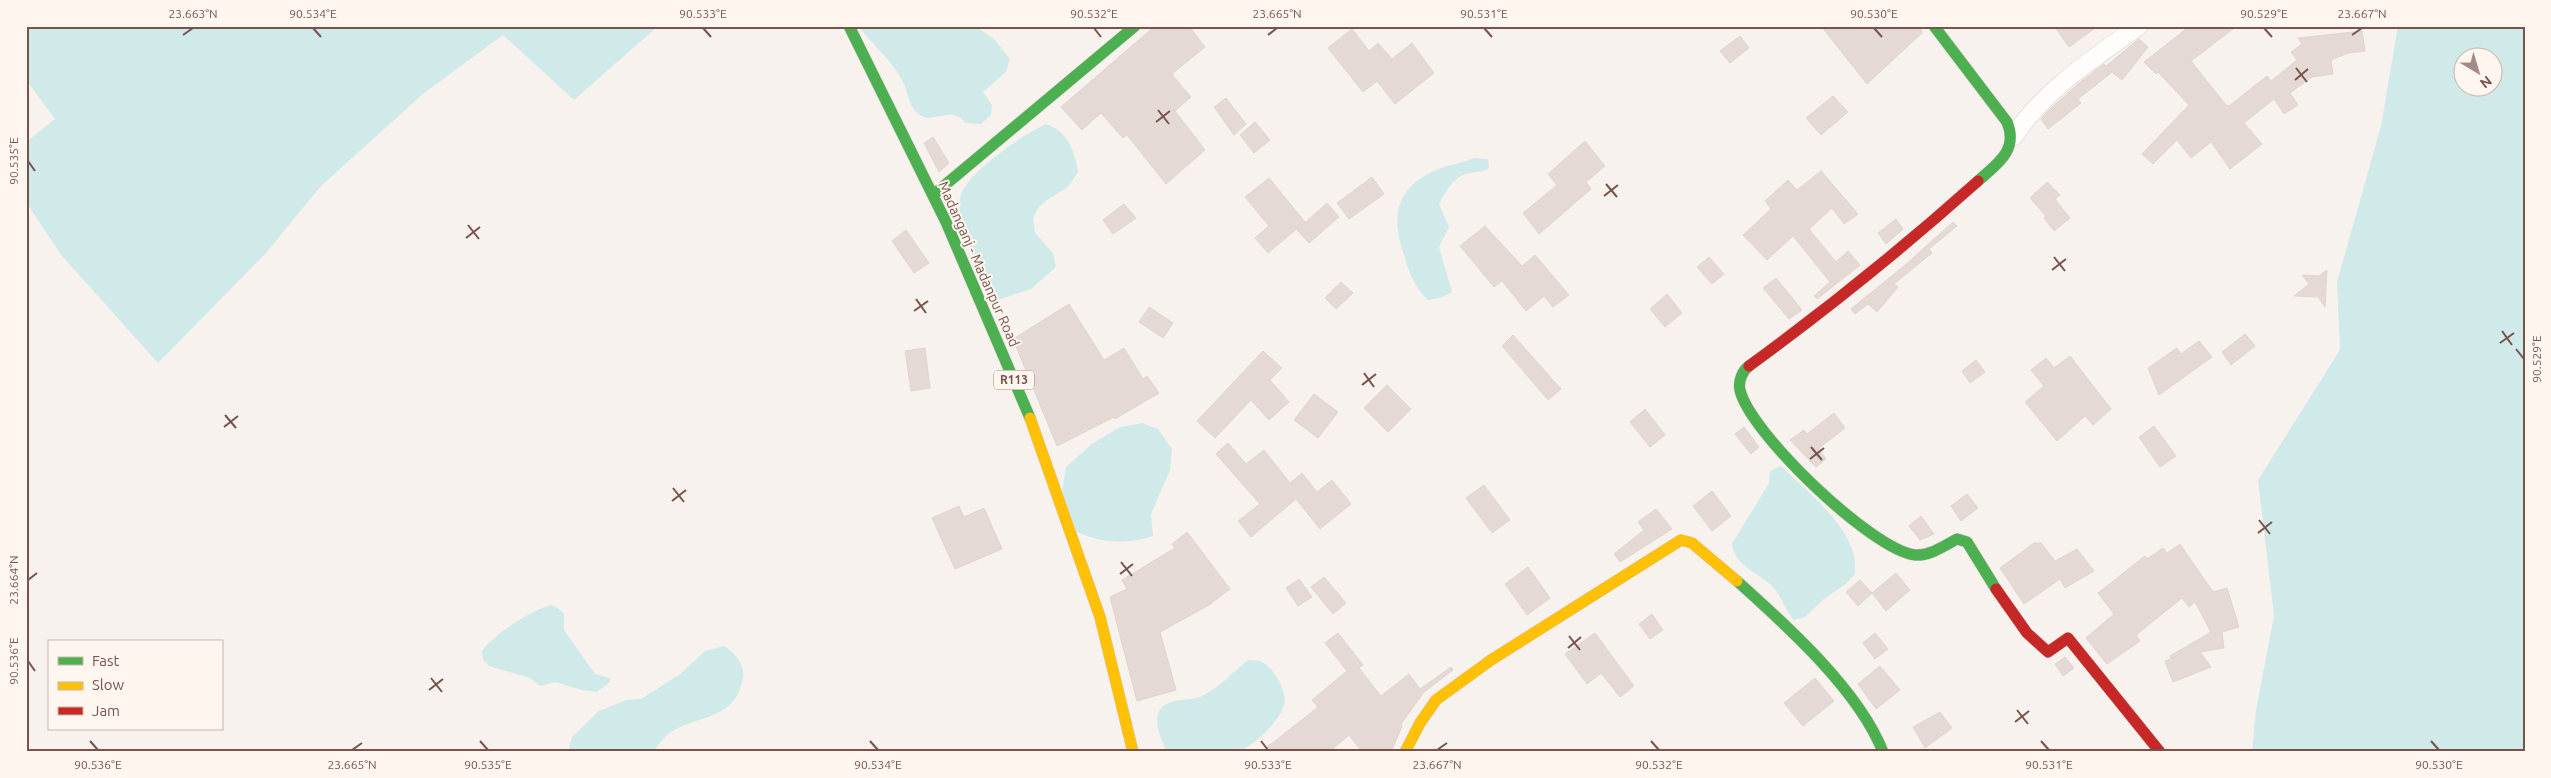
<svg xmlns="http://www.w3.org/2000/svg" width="2551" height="778" font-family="Ubuntu,sans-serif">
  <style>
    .water { fill: #cfeae8; fill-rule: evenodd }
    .building { fill: #e5d9d5; stroke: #e1d4d0 }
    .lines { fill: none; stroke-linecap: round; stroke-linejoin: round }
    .street-casing { stroke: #d7ceca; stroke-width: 19 }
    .fast-casing { stroke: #d9cecb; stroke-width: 12 }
    .slow-casing { stroke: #d9cecb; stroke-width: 12 }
    .jam-casing { stroke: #d9cecb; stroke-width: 12 }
    .street { stroke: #fefdfc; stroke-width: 18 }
    .fast { stroke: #4caf50; stroke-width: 11 }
    .slow { stroke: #ffc107; stroke-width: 11 }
    .jam { stroke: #c62828; stroke-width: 11 }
    .ticks { fill: none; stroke: #78534c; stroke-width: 2 }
    .labels { text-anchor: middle; stroke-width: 4; stroke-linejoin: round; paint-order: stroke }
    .shield { fill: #fff6f0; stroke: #a0847d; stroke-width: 1 }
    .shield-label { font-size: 12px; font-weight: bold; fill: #78534c }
    .street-label { font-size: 14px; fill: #78534c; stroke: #fff6f0 }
    .neatline { fill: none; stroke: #78534c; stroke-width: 2 }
    .ticks-label { font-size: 12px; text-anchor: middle; fill: #78534c }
  </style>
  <rect width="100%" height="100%" fill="#f8f2ee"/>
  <path class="water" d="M26 26H656L657 27 574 100 503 35 424 93 321 186 266 253 158 363 62 256 26 202V142L55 119 26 80Z
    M858 26H975L994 39 1010 59 1006 72 983 92 992 105 991 115 981 124 966 123C949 103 933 127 917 113 909 106 908 93 904 84 894 62 873 45 858 26Z
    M2398 26H2525V752H2252L2256 710 2274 616 2258 480 2340 350 2337 282 2381 126ZM2464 58H2494V88H2464Z
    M1046 124C1067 130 1075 152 1078 172L1068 187 1047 200 1038 208 1033 218 1035 233 1053 253 1056 267 1031 289 998 300C995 298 990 296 988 294 981 286 977 268 973 258 966 239 957 219 960 198 964 174 1024 134 1046 124Z
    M1474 158 1488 159 1489 168C1482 173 1478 171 1470 173 1453 176 1447 190 1439 204L1449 227 1439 247 1452 292 1440 298 1428 300C1412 285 1409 270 1402 249 1390 210 1401 183 1441 168 1452 164 1464 163 1474 158Z
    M1142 423 1158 429 1172 449 1170 470 1151 514 1153 536C1126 545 1102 543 1077 532L1062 493 1066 467 1092 444 1120 427Z
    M1781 466C1807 492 1840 516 1853 551 1855 557 1855 567 1855 574L1847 583 1824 599 1805 617 1794 620C1784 609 1782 596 1772 586 1757 572 1735 566 1732 544L1769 483 1770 471Z
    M552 605C569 615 563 613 564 630L595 674 610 678V682L597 692 582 690 555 682 540 686 530 678 489 666 483 660 482 651C493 635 534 608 552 605Z
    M724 646C734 652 745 663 743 677 736 720 701 714 671 732 664 736 658 746 653 752H571L569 748 572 737 599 711 626 700 641 699 680 674 705 651Z
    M1248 660C1252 660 1256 660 1260 661 1273 666 1288 692 1284 705 1279 722 1255 745 1239 751 1229 756 1181 752 1167 752 1158 734 1147 707 1175 701 1184 699 1194 700 1202 696 1219 688 1234 671 1248 660Z"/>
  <path class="building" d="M1155 26H1189L1205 47 1173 73V76L1191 97 1175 111 1205 150 1166 184 1127 135 1123 138 1101 113 1082 130 1061 107Z
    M1821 26H1920L1922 33 1867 84Z
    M2054 26H2098L2069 47Z
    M2190 26H2237L2191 61 2226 105 2229 106 2267 76 2271 81 2297 60 2291 52 2302 44 2298 38 2362 31 2365 51 2348 53 2331 60 2333 74 2312 77 2290 93 2298 105 2284 114 2274 99 2244 123 2262 144 2230 169 2211 142 2191 158 2177 140 2153 164 2142 154 2189 105 2158 72 2156 74 2144 62Z
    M1352 29 1369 51 1378 43 1392 59 1412 43 1434 73 1395 104 1377 81 1363 92 1328 48Z
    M1740 36 1749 48 1730 63 1720 51Z
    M2139 39 2148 47 2122 80 2109 70 2111 73 2078 99 2081 103 2048 129 2041 119 2048 111 2078 84 2104 64 2106 66Z
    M1833 96 1848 112 1821 135 1806 118Z
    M1226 98 1246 124 1234 135 1214 107Z
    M1255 122 1270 140 1254 153 1240 135Z
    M933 137 949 163 939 172 924 143Z
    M1585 141 1605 166 1586 182 1591 189 1539 234 1523 213 1557 185 1548 174Z
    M1821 171 1858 214 1844 224 1832 208 1809 229 1836 262 1848 251 1860 265 1817 299 1814 296 1830 282 1793 236 1767 260 1743 235 1771 209 1765 201 1788 180 1797 190Z
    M1372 177 1384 194 1349 219 1337 203Z
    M1269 178 1305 222 1268 253 1255 238 1269 226 1245 197Z
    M2047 182 2060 195 2055 199 2070 218 2054 231 2044 218 2046 216 2030 198Z
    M1327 203 1339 217 1309 243 1297 230Z
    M1124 204 1136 218 1113 234 1103 220Z
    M1896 219 1903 229 1886 244 1878 233Z
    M1953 222 1957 226 1929 249 1932 253 1894 284 1898 287 1877 312 1868 304 1855 314 1851 309 1904 266Z
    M1485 226 1522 266 1535 255 1569 295 1553 307 1544 296 1526 311 1502 281 1494 287 1460 246Z
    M906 230 929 263 914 273 892 241Z
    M1709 257 1724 274 1712 284 1697 267Z
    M2327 270 2325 307 2318 297 2294 296 2309 284 2302 275 2319 276Z
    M1776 278 1802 310 1789 319 1763 288Z
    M1341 282 1353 293 1336 309 1325 298Z
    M1667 294 1682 313 1665 327 1650 309Z
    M1069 304 1104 360 1124 348 1143 379 1147 376 1159 393 1115 419 1114 417 1057 446 1013 339Z
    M1149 307 1173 323 1163 338 1139 322Z
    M2245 334 2255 346 2231 365 2222 352Z
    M1513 335 1561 389 1548 400 1502 346Z
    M2199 341 2212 357 2159 395 2148 368 2177 348 2181 354Z
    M925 348 930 388 911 391 905 351Z
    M1263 351 1282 368 1270 380 1289 402 1269 420 1251 400 1215 438 1197 421Z
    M2070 356 2111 409 2093 425 2085 416 2057 441 2025 402 2044 386 2031 370 2046 358 2054 368Z
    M1976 360 1985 372 1970 383 1962 371Z
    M1387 385 1411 409 1388 432 1364 408Z
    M1314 394 1338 412 1318 438 1294 420Z
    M1645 409 1665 435 1650 447 1630 422Z
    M1834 413 1845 428 1818 449 1826 459 1816 467 1790 440 1804 430 1807 434Z
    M2154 426 2176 456 2160 467 2139 437Z
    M1744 427 1759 447 1751 454 1735 434Z
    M1228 443 1246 464 1264 450 1290 483 1302 473 1317 492 1332 480 1351 504 1320 529 1296 499 1251 537 1238 521 1260 504 1216 454Z
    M1484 485 1510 520 1492 533 1466 498Z
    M1712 491 1731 516 1712 531 1693 506Z
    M1967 494 1978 508 1961 521 1951 506Z
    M959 506 964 517 984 508 1002 549 955 569 932 518Z
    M1656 509 1672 529 1620 562 1614 554 1644 530 1638 522Z
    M1921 516 1934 534 1920 540 1909 526Z
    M1187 532 1230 589 1209 605 1160 632 1176 690 1137 701 1110 597 1127 589 1122 580 1175 548 1172 544Z
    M2034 543H2041L2055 561 2077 549 2094 571 2065 588 2060 579 2024 604 2000 568Z
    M2180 544 2213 592 2227 588 2239 627 2222 632 2224 648 2200 652 2211 667 2173 682 2165 661 2176 657 2171 658 2170 656 2211 632 2195 602 2189 607 2182 598 2136 635 2140 641 2107 664 2086 638 2114 614 2098 593 2145 556 2147 559 2163 548 2167 553Z
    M1528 567 1550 598 1527 615 1505 584Z
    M1896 573 1910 590 1886 611 1872 593Z
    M1324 577 1346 603 1333 614 1311 587Z
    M1299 579 1312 597 1298 606 1286 588Z
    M1860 580 1872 593 1858 606 1846 592Z
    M1652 614 1663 630 1650 639 1639 624Z
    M1338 633 1363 665 1359 668 1381 696 1409 674 1420 689 1451 667 1453 670 1424 692 1401 724 1402 726 1391 752H1362L1349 735 1329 752H1261L1318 707 1312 700 1347 671 1325 643Z
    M1595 633 1634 686 1620 697 1601 673 1587 684 1565 654Z
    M1875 633 1888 649 1875 659 1863 643Z
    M2065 657 2074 668 2063 676 2055 664Z
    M1880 666 1900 690 1876 709 1858 684Z
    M1815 678 1834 701 1803 726 1784 703Z
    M1940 712 1952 728 1925 748 1913 727Z"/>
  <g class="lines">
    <defs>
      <path id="street" d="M2014 136C2044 90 2094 58 2139 26"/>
      <path id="fast" d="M849 26 946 222 1030 418
        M1934 26 2007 122C2019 150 1997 164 1978 181
        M933 195 1135 26
        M1749 366C1742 371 1738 382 1740 390 1749 432 1872 550 1915 555 1930 556 1944 546 1957 539L1967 542 1996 589
        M1737 581C1786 625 1859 690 1883 752"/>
      <path id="slow" d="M1030 418 1100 617 1133 752
        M1405 752 1420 723 1436 700 1491 660 1681 540 1692 543 1737 581"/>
      <path id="jam" d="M1749 366C1830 307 1903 248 1978 181
        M1996 589 2027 633 2048 652 2068 638 2160 752"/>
    </defs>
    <use href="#street" class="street-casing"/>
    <use href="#fast" class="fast-casing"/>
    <use href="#slow" class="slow-casing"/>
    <use href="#jam" class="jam-casing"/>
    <use href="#street" class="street"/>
    <use href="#fast" class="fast"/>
    <use href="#slow" class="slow"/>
    <use href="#jam" class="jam"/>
  </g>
  <path class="ticks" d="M313 28 321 37M703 28 711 37M1094 28 1101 37M1484 28 1492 37M1874 28 1882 37M2264 28 2272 37M183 35 193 28M1268 35 1277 28M2352 35 2362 28M2296 68 2307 82M2295 80 2308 69M1158 110 1169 124M1156 122 1170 111M28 161 35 171M1606 184 1617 197M1604 196 1618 185M468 225 479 239M466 238 480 227M2054 257 2065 271M2052 270 2066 259M916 299 926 313M914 311 928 301M2502 331 2512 345M2500 343 2514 333M2516 349 2524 359M1364 373 1374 387M1362 385 1376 374M225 415 236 428M224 427 238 416M1811 447 1822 460M1810 459 1824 448M673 488 684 502M672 501 686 490M2259 520 2270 534M2258 533 2272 522M1121 562 1132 576M1120 574 1133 564M28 580 37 573M1569 636 1580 650M1568 648 1581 637M28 661 35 671M431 678 442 692M429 690 443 679M2017 710 2028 724M2015 722 2029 711M90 741 98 750M480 741 488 750M870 741 878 750M1261 741 1268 750M1651 741 1659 750M2041 741 2049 750M2431 741 2439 750M352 750 362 743M1437 750 1447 743"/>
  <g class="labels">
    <rect class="shield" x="994" y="370.5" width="40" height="19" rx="4"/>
    <g class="shield-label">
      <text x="1014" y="384">R113</text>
    </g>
    <g class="street-label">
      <text transform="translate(979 264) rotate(66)" y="5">Madanganj - Madanpur Road</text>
    </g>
  </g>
  <rect width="2551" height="778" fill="none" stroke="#fff6f0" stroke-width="55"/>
  <rect x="48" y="640" width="175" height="90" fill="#fff6f0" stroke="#c9b5ae"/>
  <rect x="58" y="657" width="25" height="8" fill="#4caf50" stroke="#c9b5ae"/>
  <text x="92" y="666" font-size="15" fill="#78534c">Fast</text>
  <rect x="58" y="682" width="25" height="8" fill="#ffc107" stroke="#c9b5ae"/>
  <text x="92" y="690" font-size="15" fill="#78534c">Slow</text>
  <rect x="58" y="707" width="25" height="8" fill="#c62828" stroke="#c9b5ae"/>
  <text x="92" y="716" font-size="15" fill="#78534c">Jam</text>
  <g transform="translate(2478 72) rotate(142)"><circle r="24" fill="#fff6f0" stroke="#c9b5ae"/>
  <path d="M0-4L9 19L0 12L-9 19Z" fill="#a58b85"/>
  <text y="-8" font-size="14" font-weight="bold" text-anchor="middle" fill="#78534c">N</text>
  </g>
  <rect x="28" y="28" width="2496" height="722" class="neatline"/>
  <g class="ticks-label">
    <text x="193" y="18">23.663°N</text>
    <text x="313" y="18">90.534°E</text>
    <text x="703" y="18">90.533°E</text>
    <text x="1094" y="18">90.532°E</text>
    <text x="1277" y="18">23.665°N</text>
    <text x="1484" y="18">90.531°E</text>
    <text x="1874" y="18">90.530°E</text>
    <text x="2264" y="18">90.529°E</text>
    <text x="2362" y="18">23.667°N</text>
    <text transform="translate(14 161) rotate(-90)" y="4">90.535°E</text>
    <text transform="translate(2537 359) rotate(-90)" y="4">90.529°E</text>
    <text transform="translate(14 580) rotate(-90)" y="4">23.664°N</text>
    <text transform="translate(14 661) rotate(-90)" y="4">90.536°E</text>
    <text x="98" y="769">90.536°E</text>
    <text x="352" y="769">23.665°N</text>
    <text x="488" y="769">90.535°E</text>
    <text x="878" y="769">90.534°E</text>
    <text x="1268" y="769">90.533°E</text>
    <text x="1437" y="769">23.667°N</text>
    <text x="1659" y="769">90.532°E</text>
    <text x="2049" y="769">90.531°E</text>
    <text x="2439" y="769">90.530°E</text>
  </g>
</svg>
